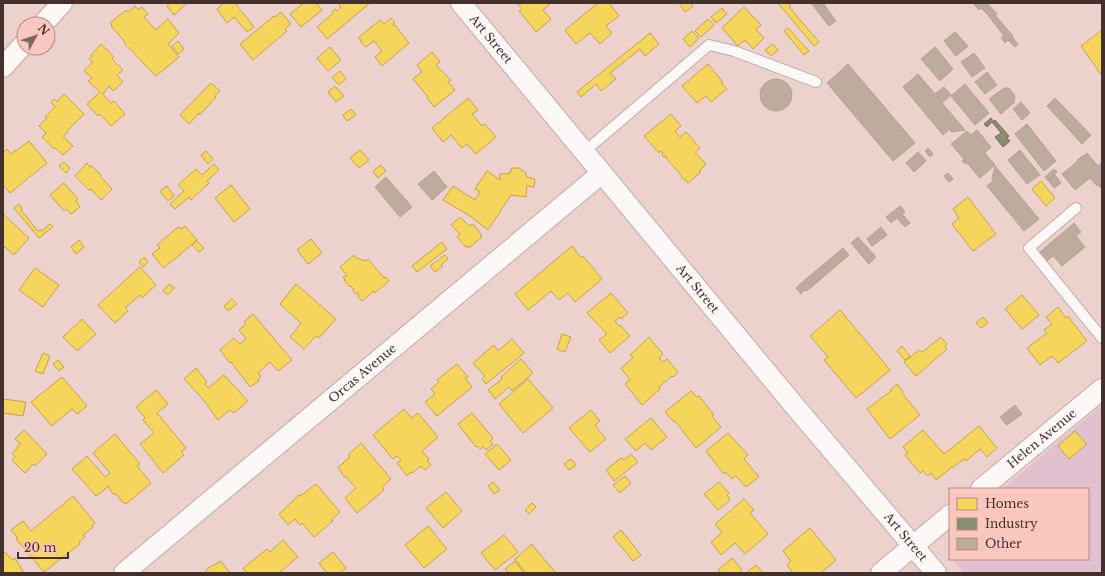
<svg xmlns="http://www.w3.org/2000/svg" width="1105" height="576" font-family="'Libre Baskerville',serif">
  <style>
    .green { fill: #e1c0d0 }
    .homes { fill: #f6d55c; stroke: #c1a44e }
    .industry { fill: #8c8c6e; stroke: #76705a }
    .building { fill: #bdab9c; stroke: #b2a398 }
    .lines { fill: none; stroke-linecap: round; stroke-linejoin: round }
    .service-casing { stroke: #c0aaa7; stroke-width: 12 }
    .minor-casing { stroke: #c0aaa7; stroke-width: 22 }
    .service { stroke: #fcf8f7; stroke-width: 10 }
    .minor { stroke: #fcf8f7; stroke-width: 20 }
    .labels { text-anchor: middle; stroke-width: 4; stroke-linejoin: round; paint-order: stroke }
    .street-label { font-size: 12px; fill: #44302c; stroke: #fac7be }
  </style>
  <rect width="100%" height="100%" fill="#edd1cc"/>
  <path class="green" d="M1102 405V573H964L952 559H1088V489H1002Z"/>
  <path class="homes" d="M170 3H187L174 15 167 6Z
    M224 3H235L254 27 247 32 234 17 227 23 217 9Z
    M304 3H316L322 10 301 27 290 14Z
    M338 3H370L327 39 317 27 333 13 332 12 335 9 337 11 341 7Z
    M517 3H551L543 10 551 19 536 32 519 11 522 9Z
    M598 3H609L619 16 606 26 612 33 600 44 590 33 576 44 565 30Z
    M679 3H691L693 6 685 12Z
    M778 3H788L791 6 789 7 819 42 814 46Z
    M135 6 138 10 142 7 148 14 144 17 156 30 168 19 179 33 168 44 179 57 156 76 124 43 125 42 111 26 112 25 110 23 126 10 128 12Z
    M744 7 761 25 756 30 764 38 753 49 745 40 738 46 722 28Z
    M722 8 727 14 716 23 711 17Z
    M281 12 291 24 285 29 287 31 253 60 240 44 274 16 275 17Z
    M391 18 395 22 393 24 394 26 395 25 409 43 382 66 375 57 382 51 374 41 366 47 360 41 361 40 358 38 380 20 384 24Z
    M708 19 714 25 701 37 695 31Z
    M788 28 809 51 804 55 784 31Z
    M1102 30V76L1081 46Z
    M692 31 699 38 690 47 683 39Z
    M650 33 659 44 645 56 640 49 610 73 616 79 601 91 596 84 581 97 577 92Z
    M178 41 184 49 178 54 172 46Z
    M101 44 114 57 112 59 123 70 117 75 123 82 113 91 109 86 104 93 103 92 102 93 111 103 114 101 125 114 111 126 100 114 98 116 87 104 100 92 88 81 92 78 84 71 93 62 89 59 92 56 91 55Z
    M773 44 778 50 771 56 765 50Z
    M330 47 341 60 328 71 317 58Z
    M432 52 440 62 436 65 451 80 448 82 455 90 434 107 427 98 428 97 413 79 422 72 417 65Z
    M708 64 723 82 721 83 727 89 711 102 706 96 697 103 682 86Z
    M340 71 346 79 339 85 332 77Z
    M211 83 220 91 215 96 216 97 200 115 199 113 189 124 180 115Z
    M335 86 344 96 336 102 328 92Z
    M64 94 84 114 67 131 68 132 63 136 73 146 63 155 55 148 54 149 42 137 46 133 39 126 47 118 45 117 55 107 51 102 54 99 57 102Z
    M468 98 478 110 472 114 482 126 485 124 496 137 476 154 467 144 462 148 451 135 443 142 432 128Z
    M351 109 356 115 347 121 343 115Z
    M671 114 681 126 675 131 680 137 686 132 700 148 695 152 706 164 699 171 701 172 688 183 681 177 682 176 666 158V156L664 157 662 155 663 153 662 152 660 151 659 153 644 136Z
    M29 141 47 163 10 193 3 185V153L7 149 11 154 15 150 16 151Z
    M360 150 369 160 359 168 350 158Z
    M206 151 213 159 208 164 201 155Z
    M64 162 70 168 66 173 59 166Z
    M87 163 90 167 92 166 101 175 100 176 112 189 101 200 91 189 89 190 75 176Z
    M214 164 219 170 207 181 209 183 191 200 189 197 175 209 170 204 184 191 178 185 196 169 202 175Z
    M381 165 386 171 378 178 373 171Z
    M511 168H519L526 173V176H527V177L535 179 534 187 527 186 526 197 511 195 488 230 470 216 443 200 453 186 475 200 480 192 475 189 487 171 500 180V174H509V172H511Z
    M1041 181 1055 198 1046 206 1032 189Z
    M64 183 78 199 76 201 80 207 71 214 66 209 64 211 50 195Z
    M231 185 250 209 234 222 215 198Z
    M167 186 174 196 168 201 160 191Z
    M968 197 996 234 973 251 952 224 959 218 953 209Z
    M19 204 22 209 21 210 38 231 40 230 41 231 50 224 53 227 39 238 14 208Z
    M3 214 29 238 14 255 5 247 3 249Z
    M460 217 469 226 473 224 481 234 480 235 482 237 469 248 468 246 466 247 457 237 460 234 451 225Z
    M185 226 197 240 164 268 152 254 160 248 157 245 178 227 181 229Z
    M311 239 322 253 308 264 297 250Z
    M79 240 84 247 76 254 71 247Z
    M197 241 204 248 199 252 192 245Z
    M442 242 447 249 417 272 412 266Z
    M572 246 581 258 583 256 602 279 575 302 568 293 559 300 551 291 528 310 515 294Z
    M354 255 356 258 366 261 368 259 384 278 386 277 389 281 375 293 374 291 362 301 358 296 359 295 357 293 356 294 353 291 354 290 351 286 350 287 344 280H345L343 277 347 275 340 267Z
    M445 255 448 259 441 265 443 266 435 272 430 266Z
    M144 257 148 262 143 267 139 262Z
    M140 267 156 285 142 298 140 295 125 308 128 311 115 323 98 305Z
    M35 268 59 285 43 307 19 290Z
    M169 284 174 288 168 295 163 291Z
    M296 284 336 319 319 338 316 336 304 349 290 337 301 323 280 304Z
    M611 293 628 313 621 319 620 317 615 321 619 326 620 325 630 336 610 353 599 340 607 334 587 313Z
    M1022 295 1039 315 1022 329 1005 309Z
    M232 299 237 304 228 311 224 306Z
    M1058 307 1066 318 1068 316 1087 341 1058 363 1052 356 1040 365 1027 348 1047 333 1044 330 1052 324 1046 317Z
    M840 310 890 370 856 398 824 360 828 357 810 336Z
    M253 314 292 360 278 371 270 362 258 373 261 377 258 380 259 381 250 387 231 362 230 363 220 350 234 338 240 344 246 339 239 330 246 324 244 322Z
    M983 317 988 323 981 328 976 323Z
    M82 319 96 334 77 351 63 337Z
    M562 334 571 337 565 352 557 349Z
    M649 337 663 354 659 358 663 362 667 359 678 372 673 377 672 376 659 387 660 389 642 405 625 384 630 380 621 368 633 358 630 355Z
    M941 337 947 344 945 346 947 349 916 376 904 362 919 350 922 352Z
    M512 339 524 353 486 384 482 379 485 376 473 363 494 345 498 351Z
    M902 346 910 356 905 360 897 351Z
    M43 353 50 356 43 374 35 371Z
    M521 359 533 373 512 391 509 387 495 399 488 390 502 379 501 377Z
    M58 360 64 367 59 371 53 364Z
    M457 364 468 377 465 378 472 387 437 416 425 402 435 394 431 389 439 382 437 380Z
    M196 368 207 382 205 384 208 388 224 375 248 401 235 412V411L233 413 230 410 218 420 201 397 184 379Z
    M62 377 87 406 77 414 72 409 52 426 31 402Z
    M528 379 553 408 523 433 499 404Z
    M897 384 903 392 902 393 920 415 890 439 867 409 891 391 890 390Z
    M156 390 168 404 157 413 186 448 181 452 184 455 163 473 140 444 154 433 143 420 145 418 136 407Z
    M691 391 697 397 699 396 714 415 712 416 721 427 696 448 675 421 674 422 665 412Z
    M3 399 26 402 23 416 3 413Z
    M404 409 412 418 418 413 438 437 422 451 429 459 427 460 431 465 425 470 421 466 412 473 411 472 407 476 397 463 401 460 397 456 393 459 373 435Z
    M591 410 600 421 595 425 606 439 590 452 569 428Z
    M472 413 493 438 490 441 493 444 486 450 483 447 480 449 477 446 476 447 458 424Z
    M651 418 667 437 651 450 645 443 636 451 625 439Z
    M979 426 997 448 987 457 980 449 966 461 964 459 952 468V467L936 480 931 473 928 476 923 471 920 473 905 455 908 453 903 447 923 430 944 454Z
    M24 430 47 454 35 466 33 464 25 473 12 460 15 457 12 453 18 448 17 447 20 443 15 439Z
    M1075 431 1087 444 1069 459 1058 446Z
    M728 433 748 455 744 459 759 477 746 487 736 476 732 479 727 473H723L706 451Z
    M115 434 140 464 137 466 151 483 126 504 124 502 123 503 116 494H113L110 490 109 486 96 496 72 469 87 456 105 477 110 473 93 453Z
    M361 443 391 479 382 487 384 490 357 513 345 498 356 488 345 476 344 477 338 467 344 463H343L350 457 348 455Z
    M497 444 511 460 499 470 485 454Z
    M631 454 638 462 614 481 606 470 621 458 624 460Z
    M571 459 576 465 569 470 564 464Z
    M625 476 631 483 620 493 613 485Z
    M493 482 500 490 494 494 488 486Z
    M719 482 729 493 727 495 730 500 718 510 704 494Z
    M316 484 340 512 331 520 333 521 314 537 302 523 300 525 295 519 288 525 279 514 299 495 300 496Z
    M446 492 462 511 443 528 426 508Z
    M73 496 95 523 92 525 93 527 83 535 85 537 79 542 80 544 44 572 16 539 17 537 11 530 23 521 31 531Z
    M744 499 754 510 750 513 768 534 745 554 735 543 721 555 711 542 722 533 715 524Z
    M532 503 536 507 529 514 525 510Z
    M428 526 447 549 424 568 405 545Z
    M810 528 836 560 821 573H793L787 565 791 561 783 551Z
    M621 530 641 555 633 561 613 537Z
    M504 535 518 552 495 570 481 553Z
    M283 540 298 557 279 573H247L243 568 267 549 270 552Z
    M532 544 537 551 556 573H526L515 559Z
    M3 552 7 554 12 560 15 558 24 573H3Z
    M333 552 346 568 340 573H327L319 563Z
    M732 558 742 570 739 573H721L718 570Z
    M221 561 230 573H205L208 568Z
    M515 561 524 573H509L505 569Z
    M756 565 763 573H746Z"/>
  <path class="industry" d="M991 118 994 122 995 120 1009 136 1007 138 1010 141 1003 147 995 137 1001 133 992 122 987 127 984 124Z"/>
  <path class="building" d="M811 3H823L836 21 829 26Z
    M973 3H987L997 14 995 15 1013 36 1012 37 1018 44 1015 47 1008 40 1005 43 1001 38 1004 36 988 15 981 8 979 10Z
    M955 32 968 46 956 56 944 41Z
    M935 47 953 69 940 81 921 59Z
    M974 53 985 68 972 77 961 62Z
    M848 64 915 143 893 161 827 83Z
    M987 72 997 85 985 94 975 82Z
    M918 74 935 94 944 87 951 95 942 103 965 130 951 132 950 129 943 135 903 87Z
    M760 95a16 16 0 1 1 32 0a16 16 0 1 1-32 0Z
    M965 84 989 113 975 125 951 96Z
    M1004 88H1009L1015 96 1014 101 1015 102 1001 114 989 99Z
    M1055 98 1091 135 1082 144 1047 106Z
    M1021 102 1030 113 1022 120 1013 109Z
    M1027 124 1056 161 1044 171 1015 134Z
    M977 130 991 147 985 153 995 165 980 178 966 162 965 164 962 161 964 159 951 144 967 131 971 135Z
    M928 148 933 154 930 157 925 151Z
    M1020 150 1040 175 1027 184 1008 160Z
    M918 152 926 161 914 172 906 163Z
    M1087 153 1098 166 1102 162V187L1101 188 1098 185 1097 186 1090 178 1075 190 1062 174 1078 161 1077 160Z
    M995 166 1039 219 1024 231 987 186 993 181 992 179Z
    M1054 169 1057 172 1048 181 1045 177Z
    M434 171 447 187 432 200 418 184Z
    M948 173 953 179 949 182 944 176Z
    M1055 175 1061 183 1054 188 1048 180Z
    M386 177 412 207 400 217 375 187Z
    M900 206 905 212 902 214 910 223 905 227 897 218 891 223 886 217Z
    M1074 223 1081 232 1076 236 1085 247 1062 266 1053 256 1047 261 1040 252Z
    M881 227 887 235 872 246 867 239Z
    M858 237 876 257 869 264 851 243Z
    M843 248 849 255 807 291 805 290 801 294 796 288 800 284Z
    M1015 405 1022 414 1007 425 1000 417Z"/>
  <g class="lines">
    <defs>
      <path id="service" d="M584 152 709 45 734 51 816 82
        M1076 208 1029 248 1102 338"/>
      <g id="minor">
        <path id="s1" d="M461 3 793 404 936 573"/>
        <path d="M43 24 62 3"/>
        <path d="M3 67 24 44"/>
        <path id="s2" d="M981 489 1102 389"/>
        <path id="s3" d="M124 573 602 173"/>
        <path d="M881 573 950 515"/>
      </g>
    </defs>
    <use href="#service" class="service-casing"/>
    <use href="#minor" class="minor-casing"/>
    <use href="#service" class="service"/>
    <use href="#minor" class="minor"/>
  </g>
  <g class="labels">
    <g class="street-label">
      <text dy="4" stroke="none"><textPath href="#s1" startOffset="47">Art Street</textPath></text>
      <text dy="4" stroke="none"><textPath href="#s1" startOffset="371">Art Street</textPath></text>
      <text dy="4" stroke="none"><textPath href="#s3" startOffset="311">Orcas Avenue</textPath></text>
      <text dy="4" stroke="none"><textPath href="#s2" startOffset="79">Helen Avenue</textPath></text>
      <text dy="4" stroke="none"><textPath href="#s1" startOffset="695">Art Street</textPath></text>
    </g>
  </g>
  <rect width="1105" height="576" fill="none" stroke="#44302c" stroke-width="8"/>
  <rect x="949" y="488" width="140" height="72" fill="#fac7be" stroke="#b18b84"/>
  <rect x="957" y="498" width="20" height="12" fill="#f6d55c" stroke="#b18b84"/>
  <text x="985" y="508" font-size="12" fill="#44302c">Homes</text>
  <rect x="957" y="518" width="20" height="12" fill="#8c8c6e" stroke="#b18b84"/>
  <text x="985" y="528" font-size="12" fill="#44302c">Industry</text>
  <rect x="957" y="538" width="20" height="12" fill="#bdab9c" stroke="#b18b84"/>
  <text x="985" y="548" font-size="12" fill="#44302c">Other</text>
  <g transform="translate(36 36) rotate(50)"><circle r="19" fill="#fac7be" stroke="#b18b84"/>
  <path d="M0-3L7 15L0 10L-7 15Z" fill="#7f6864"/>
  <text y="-6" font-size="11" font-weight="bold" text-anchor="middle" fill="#44302c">N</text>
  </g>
  <path d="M18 552v6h50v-6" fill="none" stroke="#44302c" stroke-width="2"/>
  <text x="24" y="552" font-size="12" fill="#44302c" stroke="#fac7be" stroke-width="3" paint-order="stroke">20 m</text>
</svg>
